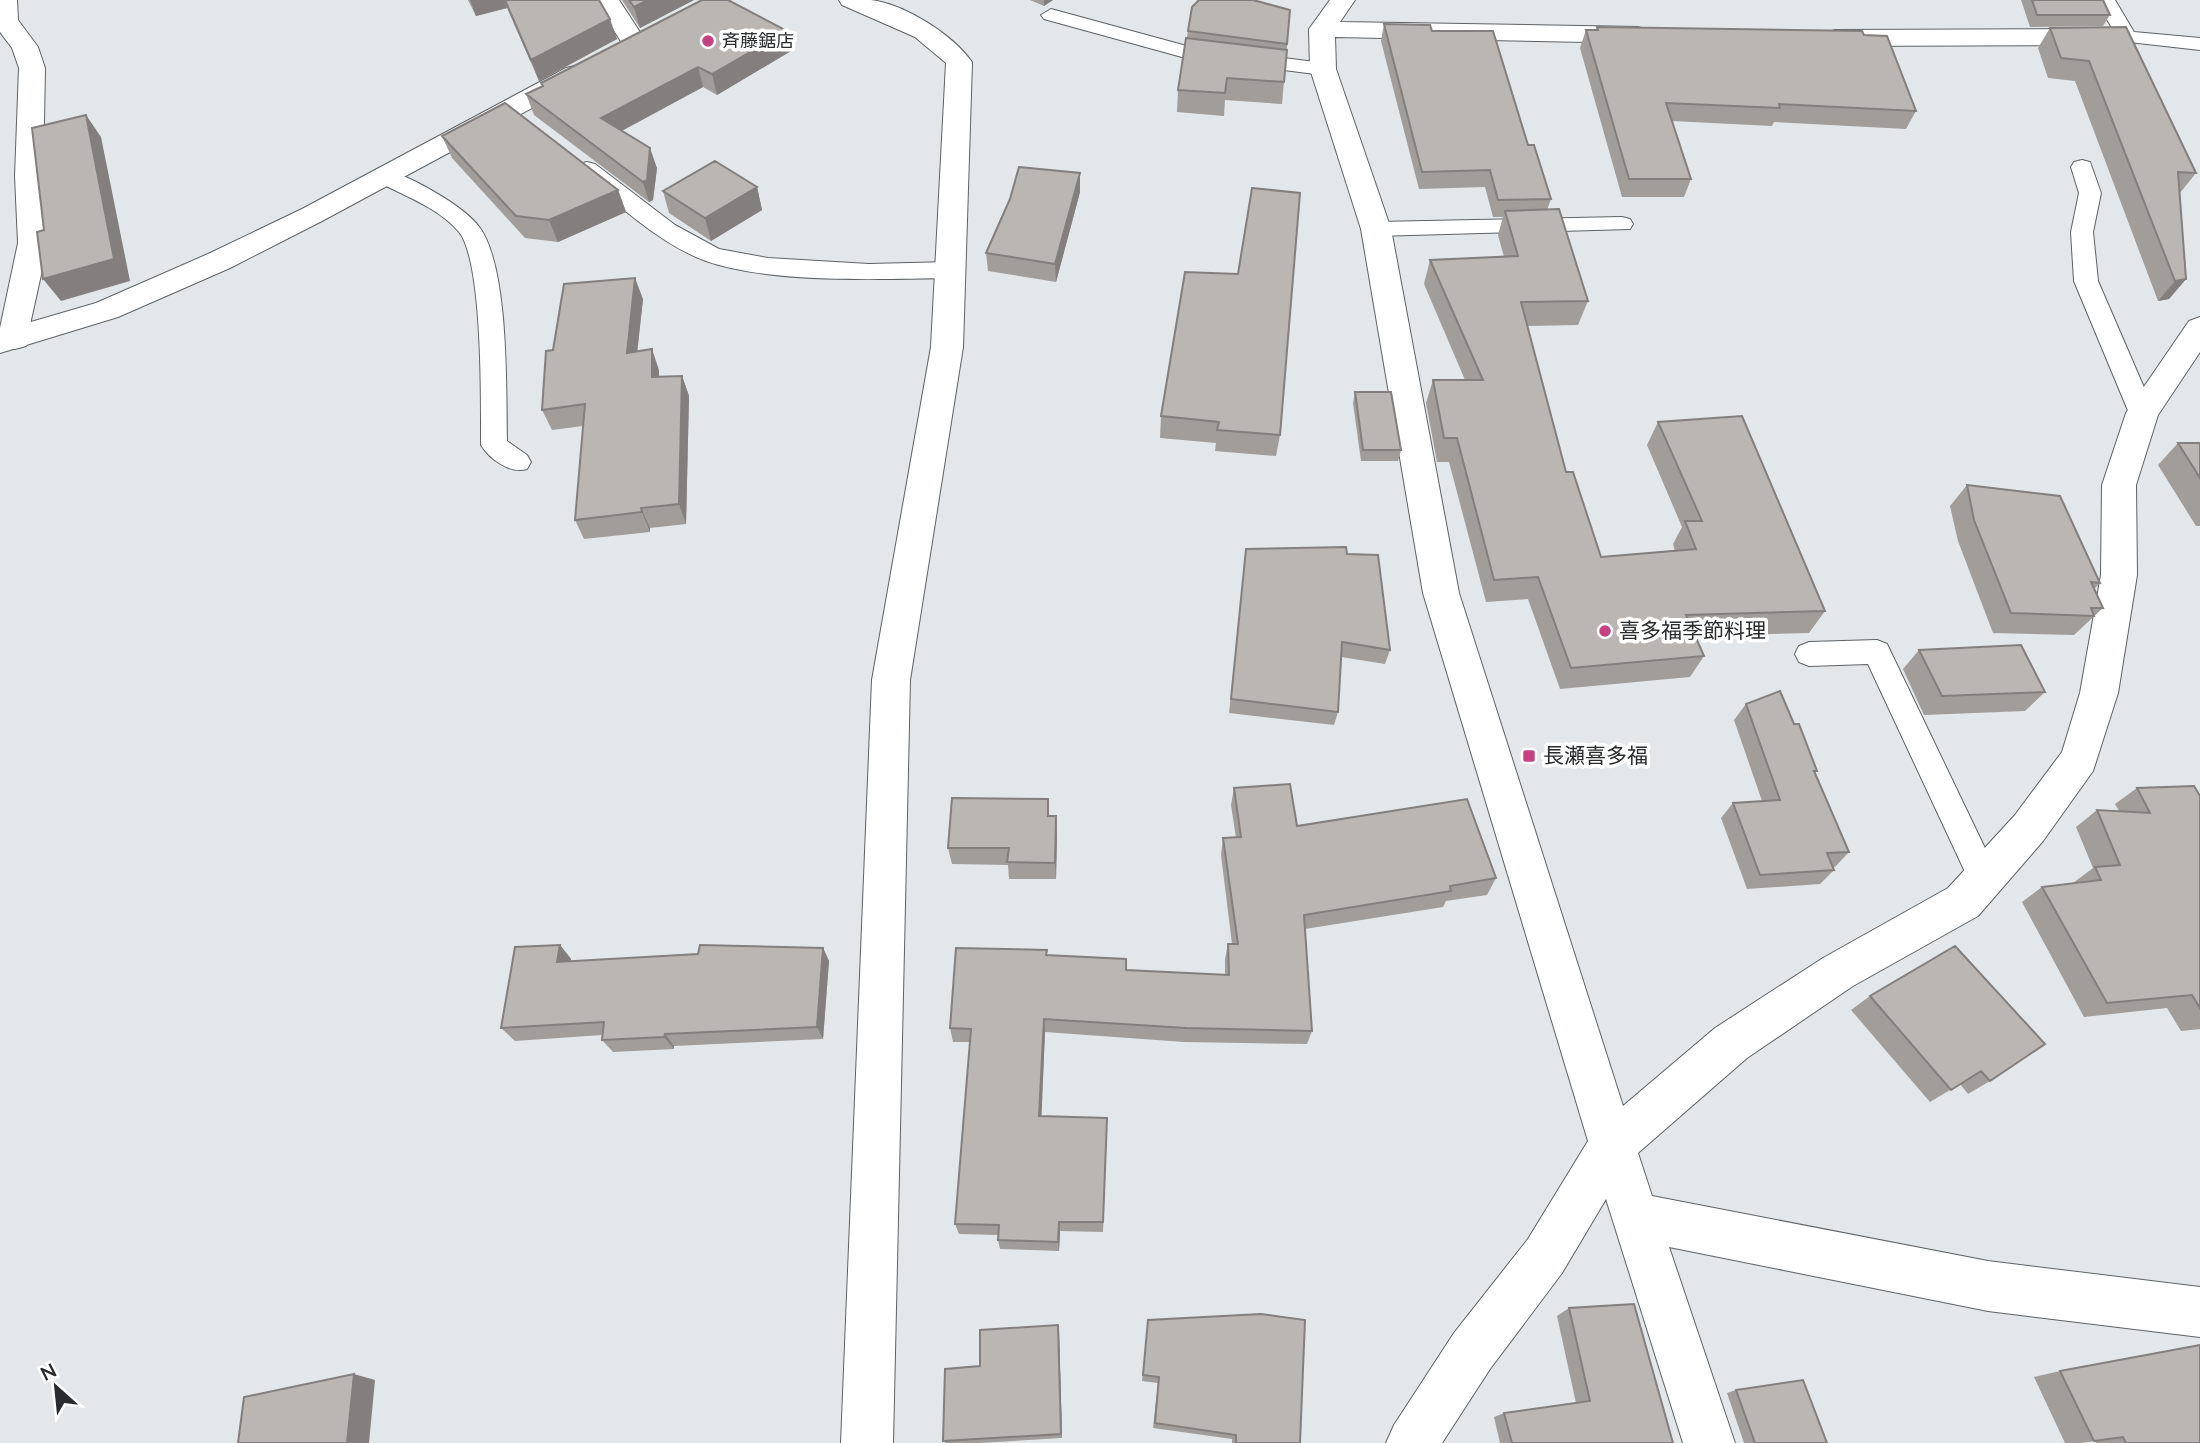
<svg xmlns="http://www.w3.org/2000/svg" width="2200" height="1443" font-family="Lato,'Noto Sans JP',sans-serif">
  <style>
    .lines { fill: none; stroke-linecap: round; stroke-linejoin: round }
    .lane-casing { stroke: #5e6264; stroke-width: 2 }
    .street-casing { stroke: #5e6264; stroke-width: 2 }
    .secondary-casing { stroke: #5e6264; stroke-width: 2 }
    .lane { fill: #fff; fill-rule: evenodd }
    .street { fill: #fff; fill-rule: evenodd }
    .secondary { fill: #fff; fill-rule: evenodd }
    .wall { fill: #a09d9b }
    .shaded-wall { fill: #827f7e }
    .building { fill: #bab6b4; stroke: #827f7e; stroke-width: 2 }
    .poi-dot { fill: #c7407f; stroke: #fff; stroke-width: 2.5 }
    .labels { text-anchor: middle; stroke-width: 7; stroke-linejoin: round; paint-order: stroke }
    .far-poi-label { font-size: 18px; fill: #292b2c; stroke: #fff; text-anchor: start }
    .poi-label { font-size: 21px; fill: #292b2c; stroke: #fff; text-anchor: start }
  </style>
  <rect width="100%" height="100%" fill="#e3e7ea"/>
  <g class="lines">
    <defs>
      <path id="lane" d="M2095 0H2115L2134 32 2200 38V50L2120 41Z
        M1051 9 1183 45 1323 63 1330 65 1333 69 1330 73 1323 75 1182 57 1044 19 1041 15Z
        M2082 160 2090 162 2101 193 2093 232 2098 281 2155 413 2151 419 2142 422 2133 419 2129 413 2074 281 2071 232 2079 193 2071 167 2074 162Z
        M587 162 595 164 675 225 719 249 768 258 869 264 950 262 958 265 962 270 958 275 950 278C880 279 772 284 706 261 659 244 619 204 579 174L576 169 579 164Z
        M384 169C410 176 465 206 480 228 509 269 506 389 507 441L527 455 531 462 527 469C511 474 490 460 481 445 481 402 483 262 459 232 439 208 403 195 376 181L373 176 376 171Z
        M1622 217 1630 219 1633 224 1630 229 1376 236 1368 234 1365 229 1368 224 1376 222Z
        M1877 640 1887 644 1995 869 2000 879 1995 889 1984 893 1973 889 1868 664 1809 666 1799 662 1795 654 1799 646 1809 642Z"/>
      <path id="street" d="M0 0H17L18 20 38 47 45 68 43 176 48 243 31 320V338L26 346 15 349 4 346 0 339V328L18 243 15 176 19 68 12 48 0 32Z
        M595 0H619L647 43 643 48 634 51 625 48Z
        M839 0C849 0 861 0 871 0 905 4 953 35 972 62L963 347 910 680 893 1443H841L872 680 931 347 946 63 915 37 842 5Z
        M1330 0H1355L1340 22 1638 27 1647 30 1651 35 1647 40 1638 43 1335 37 1336 69 1391 229 1459 593 1623 1106 1715 1028 1823 958 1948 888 2015 815 2062 752 2080 693 2101 575 2102 485 2126 413 2189 321 2200 317V352L2158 415 2136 485 2137 575 2118 693 2093 771 2043 841 1978 916 1853 986 1747 1058 1638 1153 1652 1196 1988 1261 2200 1287V1337L1988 1311 1669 1247 1735 1443H1683L1606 1199 1562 1273 1490 1369 1442 1443H1386L1394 1425 1454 1333 1528 1239 1588 1141 1423 593 1361 229 1310 69 1309 29Z
        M2097 29 2106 32 2110 37 2106 42 2097 45 1835 46 1826 43 1822 38 1826 33 1835 30Z"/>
      <path id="secondary" d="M575 66 584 68 588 74 584 80 322 221 230 268 118 317 0 353V331L96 303 208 254 302 209 566 68Z"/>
    </defs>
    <use href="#lane" class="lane-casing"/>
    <use href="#street" class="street-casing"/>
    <use href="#secondary" class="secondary-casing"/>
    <use href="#lane" class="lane"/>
    <use href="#street" class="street"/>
    <use href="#secondary" class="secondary"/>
  </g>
  <path class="wall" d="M468 0H599L617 39 539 81 507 8 476 16Z
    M622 0H694L640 28Z
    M1030 0H1053L1044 6Z
    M2021 0H2103L2110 15 2103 26 2030 27Z
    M1290 10 1282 104 1225 100 1224 116 1177 112 1178 90 1188 31Z
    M1384 24 1432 31 1528 145 1551 199 1547 210 1588 301 1578 325 1527 326 1566 472 1601 557 1675 551 1673 544 1682 527 1647 445 1658 422 1825 611 1809 633 1695 636 1704 656 1690 677 1560 689 1528 599 1486 602 1449 462H1437L1426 403 1433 380H1465L1424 284 1430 260 1504 257 1498 235 1503 217H1493L1485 187 1419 189 1381 41Z
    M1597 27 1864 35 1916 111 1906 129 1774 122 1772 126 1672 121 1691 179 1684 197H1622L1580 48 1586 30H1596Z
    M2126 27 2196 173 2180 193 2186 279 2169 299 2158 301 2075 81 2048 78 2038 48 2050 28Z
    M791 51 717 95 703 87 622 131 657 168 653 200 649 202 534 115 526 94Z
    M442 136 618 190 626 212 558 242 525 238 452 158Z
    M1080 173V192L1056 282 988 271 986 253Z
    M757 187 762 210 711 241 669 213 663 191Z
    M1185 272 1280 435 1276 456 1215 451 1216 443 1160 438 1161 416Z
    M643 299 637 351 659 370V377L682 376 689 396 686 524 650 528V532L584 539 575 520 583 426 552 430 542 410 553 350Z
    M1355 392 1401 450 1398 461H1361L1353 403Z
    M2178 443H2200V526H2196L2158 465Z
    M1967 485 2100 583 2094 589 2103 608 2074 635 1993 633 1958 541 1950 506Z
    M1246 549 1347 554 1390 650 1385 664 1341 657 1338 712 1334 725 1229 713Z
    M1919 650 2045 692 2025 711 1924 715 1903 669Z
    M1746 704 1794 724 1817 771 1815 773 1849 852 1835 867H1833L1834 870 1820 884 1747 889 1721 818 1733 803 1762 801 1734 720Z
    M1234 788 1297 826 1496 878 1487 895 1446 901 1443 907 1305 929 1312 1031 1307 1044 1184 1042 1045 1032 1041 1116 1107 1118 1103 1232 1060 1231 1059 1251 1000 1249 998 1240V1235L959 1234 955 1224 970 1042H953L950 1028 1047 950V955L1126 970 1225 975V959L1228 944H1232L1221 855 1223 838H1236L1231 805Z
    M2137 788 2200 796V1029L2181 1031 2167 1008 2084 1017 2022 902 2042 887 2073 883 2093 868 2076 827 2097 810 2119 811 2115 804Z
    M1049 816H1056L1057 833 1056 879H1009L1008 865 952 864 948 848Z
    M560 945 571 959V961L823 948 829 961 823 1039 674 1046V1049L613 1052 602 1040V1035L515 1041 501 1028Z
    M1955 946 1990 1081 1968 1094 1960 1084 1930 1102 1851 1010 1870 996Z
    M1569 1308 1673 1443H1500L1494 1417 1504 1413 1576 1403 1557 1316Z
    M1148 1320 1300 1443H1232V1439L1153 1428 1158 1383 1142 1381Z
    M1059 1333 1062 1438 980 1443H946L943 1441 980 1366Z
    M2060 1371 2200 1443H2096L2095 1441 2081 1443H2065L2034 1377Z
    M1736 1390 1827 1443H1744L1727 1393Z"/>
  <path class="shaded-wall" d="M470 0H504L507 8 476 16Z
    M648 0H694L640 28 634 7Z
    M1044 0H1053L1044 6Z
    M610 19 617 39 539 81 531 60Z
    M787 31 791 51 717 95 712 74Z
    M698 67 703 87 608 138 601 118Z
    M86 115 101 137 130 281 61 301 43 279Z
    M650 148 657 168 653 200 649 202 643 182Z
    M1080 173V192L1056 282 1055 264Z
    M757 187 762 210 711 241 705 218Z
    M618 190 626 212 558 242 549 220Z
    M635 278 643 299 635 373 627 353Z
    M2186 279 2169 299 2158 301 2175 281Z
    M652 349 659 370V397L652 377Z
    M682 376 689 396 686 524 679 504Z
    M641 508 650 528V532L642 512Z
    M1056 816 1057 833 1056 879 1055 863Z
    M560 945 571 959 569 975 557 962Z
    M823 948 829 961 823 1039 817 1027Z
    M1044 1019 1045 1032 1041 1128 1039 1116Z
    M665 1034 674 1046V1049L664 1037Z
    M1059 1222 1060 1231 1059 1251 1058 1242Z
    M1058 1325 1059 1333 1062 1438 1061 1434Z
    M354 1374 375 1380 369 1443H347Z"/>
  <path class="building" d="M505 0H599L610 19 531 60Z
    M629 0H648L634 7Z
    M702 0H728L787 31 712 74 698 67 601 118 650 148 647 180 643 182 526 94 543 86 541 83Z
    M1199 0H1253L1290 10 1287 44 1188 31 1192 7Z
    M2032 0H2103L2110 15H2037Z
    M1384 24 1430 25 1432 31H1493L1528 145H1534L1551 199 1498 200 1490 170 1422 172Z
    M1597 27 1862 31 1864 35 1887 36 1916 111 1779 104 1780 108 1666 103 1691 179H1629L1586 30H1598Z
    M2126 27 2196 173 2178 172 2186 279 2175 281 2089 61 2061 58 2050 28Z
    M1186 38 1287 50 1284 82 1227 78 1225 93 1178 90Z
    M505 103 618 190 549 220 516 216 442 136Z
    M86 115 114 259 43 279 37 232 44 230 32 128Z
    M715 161 757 187 705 218 663 191Z
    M1019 167 1080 173 1055 264 986 253 1010 199Z
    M1252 188 1300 193 1280 435 1217 430 1219 422 1161 416 1185 272 1238 274Z
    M1559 209 1588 301 1521 302 1566 472H1573L1601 557 1696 549 1685 521H1702L1658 422 1742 416 1825 611 1686 615 1704 656 1571 668 1538 577 1494 580 1457 438H1444L1433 380H1483L1430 260 1518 256 1505 211Z
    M635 278 627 353 652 349V377L682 376 679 504 641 508 642 512 575 520 585 404 542 410 546 351 553 350 564 284Z
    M1355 392H1391L1401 450H1363Z
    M2178 443H2200V478Z
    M1967 485 2060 496 2100 583 2091 582 2103 608H2091L2094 616 2011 613 1974 520Z
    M1346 547 1347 554 1378 555 1390 650 1342 642 1338 712 1231 699 1246 549Z
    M2021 645 2045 692 1942 696 1919 650Z
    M1780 691 1794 724H1799L1817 771H1814L1849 852 1827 853 1834 870 1760 875 1733 803 1780 800 1746 704Z
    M1290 784 1297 826 1467 799 1496 878 1450 886 1451 891 1304 915 1312 1031 1186 1028 1044 1019 1039 1116 1107 1118 1103 1222H1059L1058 1242 998 1240 999 1225 955 1224 971 1029 950 1028 956 948 1047 950 1046 955 1126 959V970L1229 975 1228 944H1238L1223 838 1241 837 1234 788Z
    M2194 786 2200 796V1008L2192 995 2107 1003 2042 887 2101 880 2095 867 2120 865 2097 810 2150 813 2137 788Z
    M952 798 1048 799V816H1056L1055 863 1007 862 1009 848H948Z
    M560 945 557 962 698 954 700 945 823 948 817 1027 665 1034 664 1037 602 1040 604 1022 501 1028 515 947Z
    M1955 946 2045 1044 1990 1081 1981 1071 1951 1090 1870 996Z
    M1634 1304 1673 1443H1512L1504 1413 1590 1401 1569 1308Z
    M1261 1314 1305 1320 1300 1443H1236V1435L1155 1423 1159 1377 1143 1375 1148 1320Z
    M1058 1325 1061 1434 943 1441 945 1369 980 1366V1330Z
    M2200 1345V1443H2126L2123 1437 2094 1441 2060 1371Z
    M354 1374 347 1443H238L244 1397Z
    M1803 1380 1827 1443H1755L1736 1390Z"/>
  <g class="poi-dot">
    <circle cx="708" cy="41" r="7"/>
    <circle cx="1605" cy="631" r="7"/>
    <rect x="1522" y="749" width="14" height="14" rx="3.5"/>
  </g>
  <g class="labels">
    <g class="far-poi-label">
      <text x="722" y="47">斉藤鋸店</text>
    </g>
    <g class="poi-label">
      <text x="1619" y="638">喜多福季節料理</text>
      <text x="1543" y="763">長瀬喜多福</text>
    </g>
  </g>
  <g transform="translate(56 1387) rotate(333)" stroke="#ffffff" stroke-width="5" paint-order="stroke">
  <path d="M0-5L12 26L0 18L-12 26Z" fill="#292b2c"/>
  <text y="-10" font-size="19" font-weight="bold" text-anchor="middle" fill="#292b2c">N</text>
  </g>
</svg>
